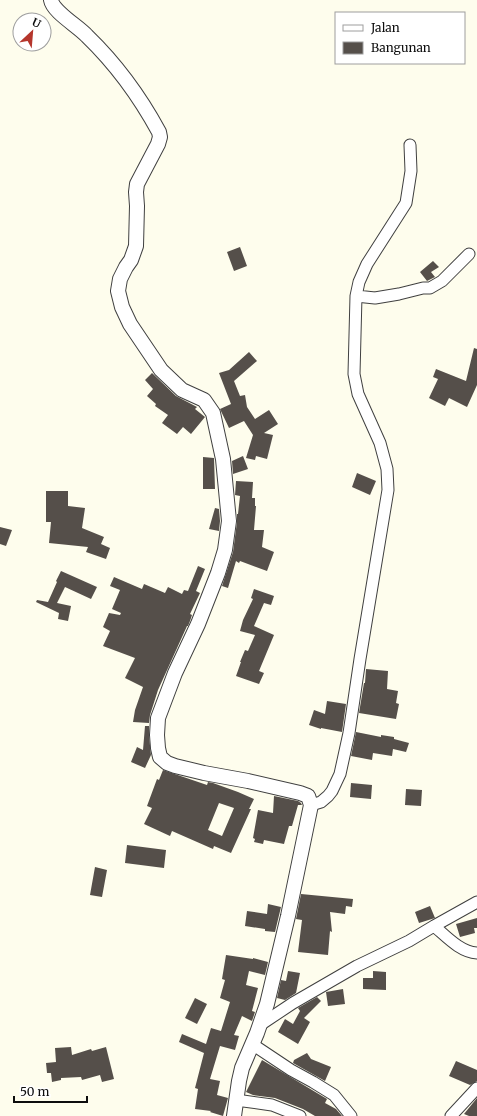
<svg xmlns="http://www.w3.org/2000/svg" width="477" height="1116" font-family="Merriweather,serif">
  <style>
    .building { fill: #554f4a; fill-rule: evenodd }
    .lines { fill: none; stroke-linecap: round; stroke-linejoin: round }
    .minor-casing { stroke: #404040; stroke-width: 13 }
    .tertiary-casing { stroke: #404040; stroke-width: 16 }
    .minor { stroke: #fff; stroke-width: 11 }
    .tertiary { stroke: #fff; stroke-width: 14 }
  </style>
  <rect width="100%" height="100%" fill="#fefded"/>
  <path class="building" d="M240 247 247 266 234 271 227 252Z
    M433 261 439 267 431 272 435 277 427 281 420 272Z
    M474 348 477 349V385L467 407 449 398 445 406 429 398 438 379 433 377 436 369 466 381Z
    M249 352 257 361 234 381 240 396 245 395 247 407 255 419 269 410 278 424 264 433 273 435 267 459 256 456 255 460 246 458 253 435 244 421 229 428 220 409 231 404 219 373 229 370Z
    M152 373 176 396 197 407 195 409 205 417 191 434 183 427 177 434 162 423 168 415 155 406 156 404 147 396 153 389 145 380Z
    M243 456 248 469 233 474 232 461Z
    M203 457 214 458 215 489H203Z
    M357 473 376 481 370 495 352 487Z
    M236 481 253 482 252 498H255V506H256L254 530H264L262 547 274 552 267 571 240 561 239 563 236 561 228 588 222 586 233 552 237 522V514H238L240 496 235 495Z
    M46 491H68V506L85 508 82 528 104 537 101 544 110 548 106 559 86 552 88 547 49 543 51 522H46Z
    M215 508 219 509 220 521 219 531 209 529Z
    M0 527 12 530 6 546 0 544Z
    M198 566 205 569 196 591 200 593 190 614 192 615 190 621 188 626H187L158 690 150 715 149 723 133 722 135 710 143 687 125 678 135 658 103 646 110 631 103 627 109 613 120 615 121 613 112 609 120 590 110 586 114 577 142 589 144 584 165 593 168 587 182 594 184 590 188 591Z
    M61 571 97 587 91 599 65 587 57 603 71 606 68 621 58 619 59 613 36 602 37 600 48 602 57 582 56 581Z
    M254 589 274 596 271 605 264 603 254 626 274 635 259 671 264 673 259 684 236 676 241 662H240L245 650 248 651 255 635 240 631 243 620 253 599 251 598Z
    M366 669 388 671 387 689 398 691 396 703 399 704 396 719 359 713 364 683H365Z
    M327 701 346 704 342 732 321 728V729L309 725 314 710 325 714Z
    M145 726H149V736L151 755 145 768 131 762 137 747 143 750Z
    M356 732 381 737V735L394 737V739L409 743 406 752 393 749 392 756 373 753 372 760 351 756Z
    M163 770 207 785 208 782 213 783 238 792 254 799 249 809H251L231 853 214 846 213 849 172 831 170 836 144 824 152 808 147 806 157 779 159 780ZM219 803 234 808 222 836 208 830Z
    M351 783 372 785 371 799 350 797Z
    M406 789 422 790 421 806 405 805Z
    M274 796 298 801 301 803 302 805H298L292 826H289L284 844 264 840 263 844 254 842 255 839 253 838 258 810 273 813Z
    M127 845 166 850 164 868 125 863Z
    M95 867 107 870 102 897 90 895Z
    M301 894 353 899 352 907 346 906 345 914 330 912 332 932 330 931 328 955 298 952 302 920 296 919Z
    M268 904 281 907 275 932 265 931V929L245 926 247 911 267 914Z
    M430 906 435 918 419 923 415 912Z
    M477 918V928H474L475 933 460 937 456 924Z
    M226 955 253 959V958L268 962 265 975 249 971 246 985 258 988 252 1011 255 1012 252 1021 242 1016 234 1035 239 1036 235 1050 220 1046 210 1079 220 1081 217 1095 228 1098 223 1116 210 1112 211 1111 195 1109 198 1089 195 1088 204 1053 179 1042 182 1034 206 1044 211 1028 221 1031 230 1002 220 998 225 980 222 979Z
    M288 971 300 973 296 993 285 1000 277 998 281 980 286 981Z
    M373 971 386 972V990L363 989V978H373Z
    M343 989 345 1004 328 1006 326 992Z
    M317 997 321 1001 304 1018 310 1022 298 1044 278 1032 285 1019 293 1024 300 1011 298 1008Z
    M195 998 207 1004 197 1024 185 1018Z
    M71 1047 72 1055 91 1049 92 1051 106 1047 114 1079 102 1082 100 1075 82 1080 81 1077 61 1078V1080L52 1082 51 1073H47L46 1063 56 1062 55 1048Z
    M307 1053 311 1059 331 1067 325 1081 293 1063 294 1060Z
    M262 1060 327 1099 325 1103 336 1109 342 1116H315L303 1109 275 1098 253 1095 246 1092Z
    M456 1061 477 1070V1081L470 1085 449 1076Z
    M477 1098V1116H469L464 1114Z"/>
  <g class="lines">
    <defs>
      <path id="minor" d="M356 296 375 298 399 294 423 288H430L442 281 469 254
        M311 805 321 802 328 796 332 791 340 774 349 733 360 659 388 490 387 469 380 443 358 394 354 374 356 296 359 282 367 264 406 203 411 171 410 145
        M434 926C446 936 460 952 477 953
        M260 1025 293 1003 357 966 409 941 434 926 477 902
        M252 1044 291 1070 313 1082 334 1095 351 1116
        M236 1100 272 1105 300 1116
        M451 1116 477 1088"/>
      <path id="tertiary" d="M51 0C53 12 78 26 87 36 116 64 140 97 159 132L160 137 158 144 137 184 136 192 137 206 136 246 131 260 126 267 120 279 118 291 122 307 130 324 161 370 182 390 204 400 213 413 223 459 229 521 225 550 218 573 198 624 175 673 158 718 157 735 158 748 160 757 167 763 175 766 204 773 248 781 300 793 308 796 311 805 288 916 267 1004 257 1033 242 1068 239 1081 234 1116"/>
    </defs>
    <use href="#minor" class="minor-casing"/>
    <use href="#tertiary" class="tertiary-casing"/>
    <use href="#minor" class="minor"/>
    <use href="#tertiary" class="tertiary"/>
  </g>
  <rect x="335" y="12" width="130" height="52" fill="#ffffff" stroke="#9e9e9e"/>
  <rect x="343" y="25" width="20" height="6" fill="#ffffff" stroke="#9e9e9e"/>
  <text x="371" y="32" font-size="12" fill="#0d0d0d">Jalan</text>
  <rect x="343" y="42" width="20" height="12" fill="#554f4a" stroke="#9e9e9e"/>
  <text x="371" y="52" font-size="12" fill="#0d0d0d">Bangunan</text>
  <g transform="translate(32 32) rotate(26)"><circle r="19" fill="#ffffff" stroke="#9e9e9e"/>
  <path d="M0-3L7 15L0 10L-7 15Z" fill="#b5362c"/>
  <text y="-6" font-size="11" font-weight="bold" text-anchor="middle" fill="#0d0d0d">U</text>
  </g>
  <path d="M14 1096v6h73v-6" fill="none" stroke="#0d0d0d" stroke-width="2"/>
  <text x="20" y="1096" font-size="12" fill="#0d0d0d" stroke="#ffffff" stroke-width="3" paint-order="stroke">50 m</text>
</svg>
